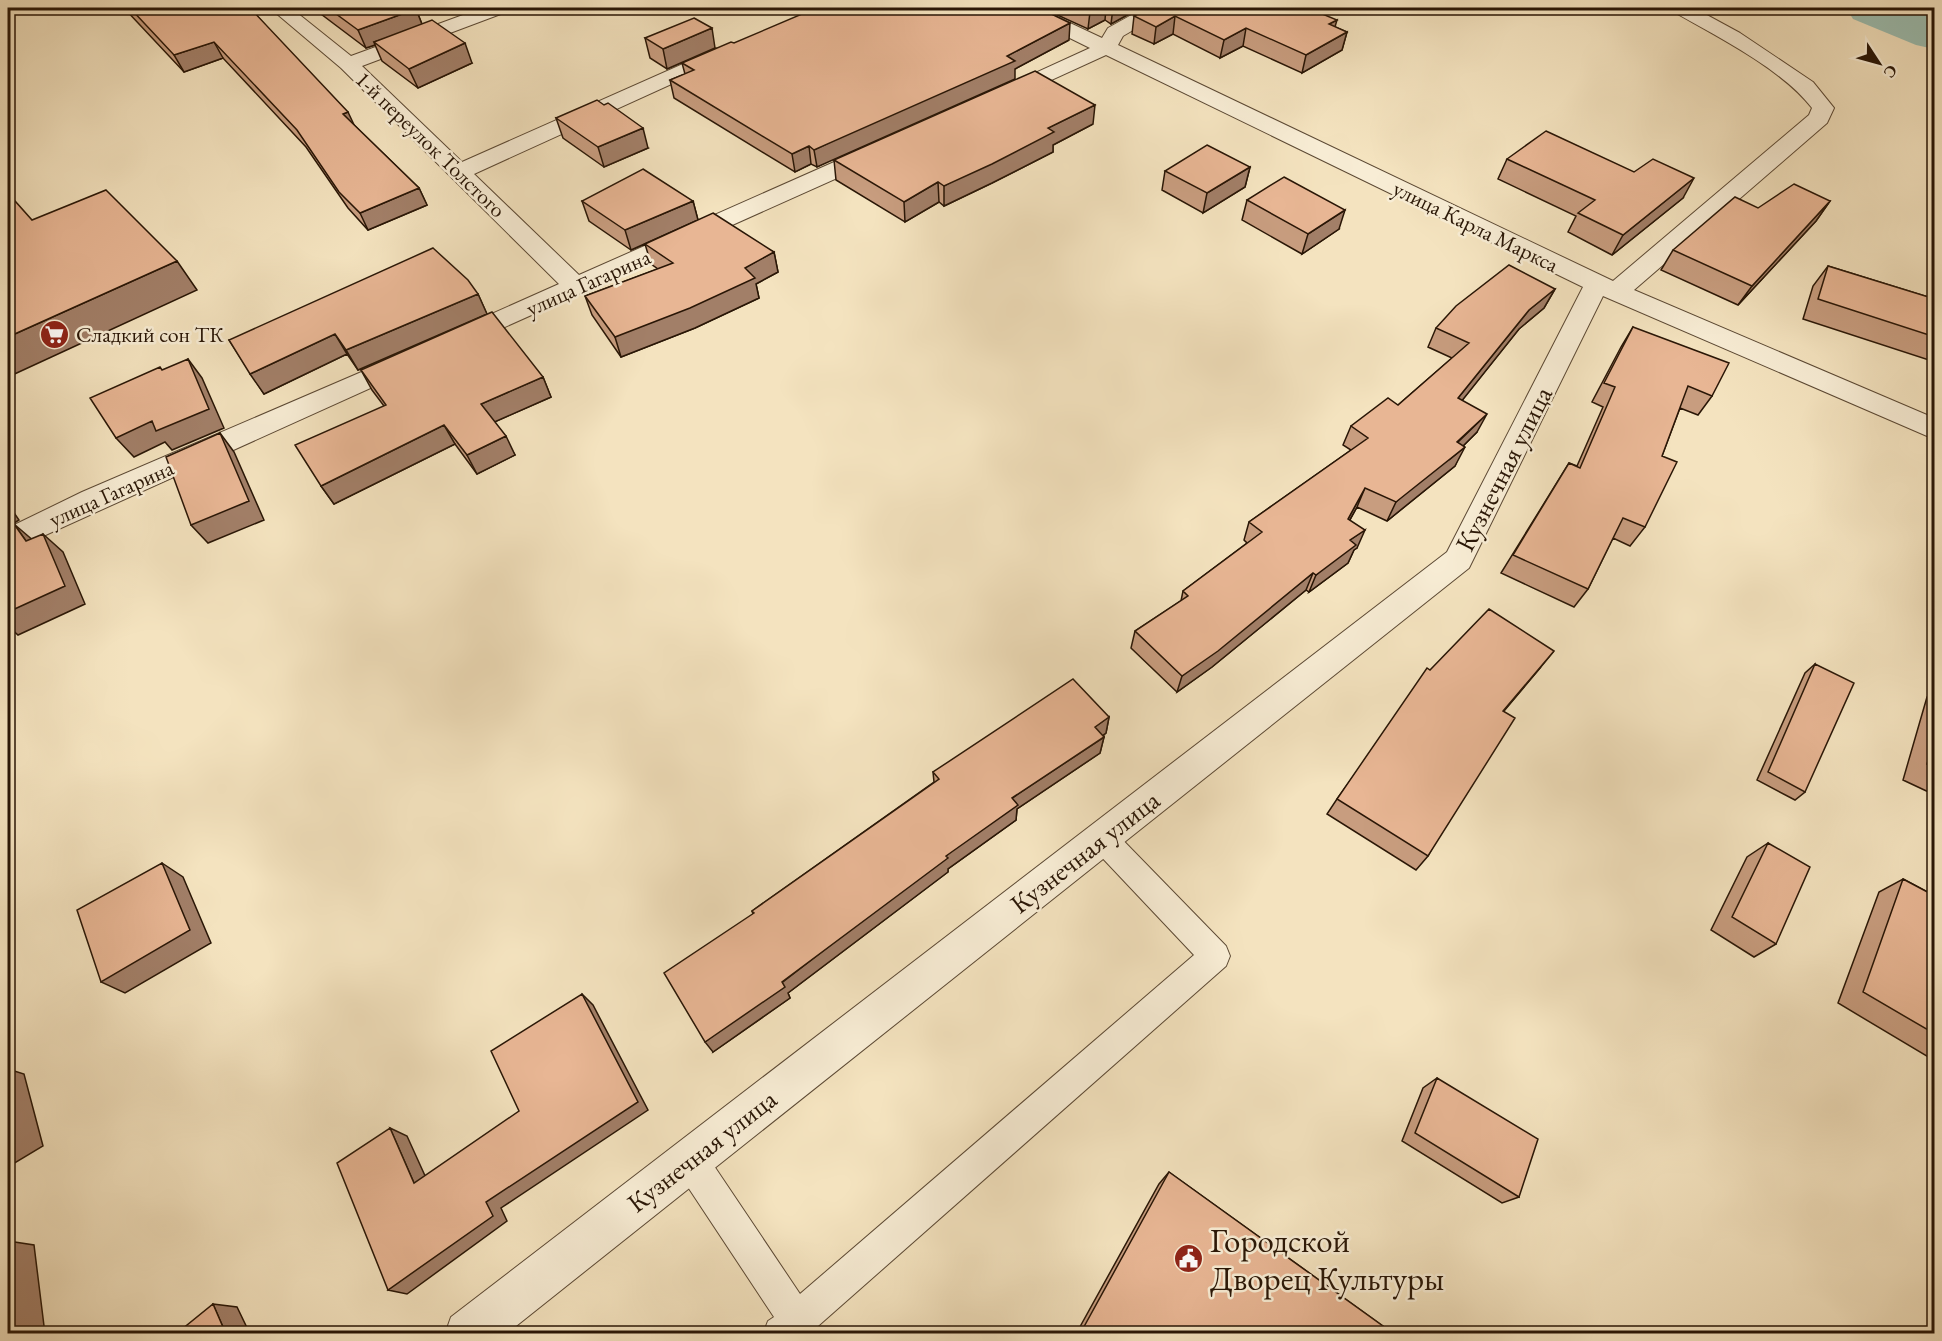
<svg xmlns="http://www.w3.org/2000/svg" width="1942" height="1341" font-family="'EB Garamond',serif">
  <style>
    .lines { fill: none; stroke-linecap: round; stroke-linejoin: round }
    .river { fill: #9cbeb0; fill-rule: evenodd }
    .service-casing { stroke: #5c4934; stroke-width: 2 }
    .minor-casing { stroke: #5c4934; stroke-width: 2 }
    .service { fill: #f8edd5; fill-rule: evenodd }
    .minor { fill: #f8edd5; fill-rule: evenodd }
    .wall { fill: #c89d7f; stroke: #291606; stroke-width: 1.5 }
    .shaded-wall { fill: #a27f68; stroke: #291606; stroke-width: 1.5 }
    .building { fill: #e8b694; stroke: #291606; stroke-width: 1.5 }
    .labels { text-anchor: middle; stroke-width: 5; stroke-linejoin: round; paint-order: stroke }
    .far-street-label { font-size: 22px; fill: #291606; stroke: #f8edd5 }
    .far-poi-label { font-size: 22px; fill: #291606; stroke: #f8edd5; text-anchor: start }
    .street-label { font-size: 27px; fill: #291606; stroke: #f8edd5 }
    .near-poi-label { font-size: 33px; fill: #291606; stroke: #f8edd5; text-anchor: start }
  </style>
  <rect width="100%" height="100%" fill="#f4e3bf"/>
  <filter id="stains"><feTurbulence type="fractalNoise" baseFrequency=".00333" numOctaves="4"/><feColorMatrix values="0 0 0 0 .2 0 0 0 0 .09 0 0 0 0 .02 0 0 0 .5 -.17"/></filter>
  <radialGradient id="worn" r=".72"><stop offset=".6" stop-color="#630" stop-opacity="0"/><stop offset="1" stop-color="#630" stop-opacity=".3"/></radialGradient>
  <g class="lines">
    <path class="river" d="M1846 8H1914L1934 16V49L1916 45 1853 19Z"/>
    <defs>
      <path id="service" d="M1102 825 1112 829 1226 946 1230 956 1226 966 809 1334H763L768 1321 774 1317 678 1172 673 1160 678 1148 690 1143 702 1148 800 1294 1194 955 1092 847 1088 838 1092 829Z"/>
      <path id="minor" d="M270 8H291L351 56 482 8H508L506 12 362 66 462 162 719 48H733L736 52 733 56 474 174 579 275 868 147 876 145 884 147 887 152 884 157 458 348 449 345 445 339 449 333 559 284 341 68Z
        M1014 8H1038L1102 38 1108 28 1144 8H1166L1164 12 1123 36 1118 45 1613 281 1809 115 1812 108C1782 69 1718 37 1674 12L1671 8H1694L1740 33 1813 82 1834 108 1827 123 1634 290 1934 418V439L1603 296 1469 568 506 1334H445L451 1317 1447 552 1583 287 1106 55 1010 99 1003 101 996 99 992 95 996 91 1090 48 1017 12Z
        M408 352 417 355 421 361 417 367 8 552V528L82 492Z"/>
    </defs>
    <use href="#service" class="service-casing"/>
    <use href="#minor" class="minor-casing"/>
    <use href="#service" class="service"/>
    <use href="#minor" class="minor"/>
  </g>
  <path class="wall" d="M124 8H250L354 125 419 188 427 205 368 230 348 208 306 147 223 58 184 72Z
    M313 8H414L416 9 422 24 472 63 418 88 382 61 375 45 366 48Z
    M1042 8H1140L1111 24 1105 20 1088 29Z
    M1149 8 1335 27 1347 32 1342 50 1302 73 1243 46 1220 58 1173 34 1154 44 1132 34 1134 16Z
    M645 38 715 48 667 69 650 58Z
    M1069 40 1015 69 817 167 811 164 795 172 674 98 670 80 685 74 682 63 734 43Z
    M556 118 648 148 604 167 563 138Z
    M1093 124 1053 145V152L992 183 944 206 939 202 905 222 836 180 834 160Z
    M1507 159 1683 198 1612 255 1568 232 1576 216 1498 179Z
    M1250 167 1245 187 1203 213 1162 190 1165 171Z
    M1247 200 1339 229 1302 254 1242 220Z
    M582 201H693L698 220 774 252 778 272 756 284 759 298 695 328 621 357 592 315 585 296 658 269 651 264 645 244 631 250 589 221Z
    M1830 201 1816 221 1738 305 1661 270 1673 250 1758 208Z
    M1828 266 1935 299V362L1803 319 1813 286Z
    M1555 289 1544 308 1519 329 1462 400 1477 432 1463 446 1455 466 1387 521 1357 507 1350 520 1357 548 1354 550 1348 563 1309 592 1306 590 1212 667 1177 692 1131 648 1135 631 1181 601 1183 591 1247 543 1244 540 1249 522 1351 450 1343 445 1351 426 1398 405 1452 358 1428 347 1436 328Z
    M478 294 487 314 358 370 347 354 264 394 229 340Z
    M1633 327 1712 396 1698 415 1680 408 1662 456 1645 527 1630 546 1613 538 1588 589 1574 607 1501 573 1569 463 1577 466 1603 407 1592 402 1621 347Z
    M361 370 543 377 551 397 494 422 515 455 477 474 455 444 334 504 321 486 384 406 372 390Z
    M1815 664 1805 792 1795 800 1757 780 1805 673Z
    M1540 668 1504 711 1428 856 1416 870 1327 814 1337 799 1430 670Z
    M1935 692V795L1903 780 1927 697Z
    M1109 717 1106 733 1103 736 1104 737 1100 753 1017 809 1016 820 948 869V872L788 993 790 998 713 1052 753 914 752 911 934 782 933 772Z
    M1768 843 1776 944 1754 957 1711 930 1747 857Z
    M1903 879 1935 896V1061L1838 1003 1879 892Z
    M1437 1078 1519 1197 1502 1203 1402 1141 1423 1088Z
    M1169 1172 1394 1334H1076L1159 1184Z"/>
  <path class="shaded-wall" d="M1098 8H1106L1105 20 1088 29 1090 12Z
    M1113 8H1140L1111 24Z
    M416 9 423 27 374 42 375 45 366 48 358 30Z
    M1175 16 1173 34 1154 44 1156 27Z
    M1337 20 1332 37 1329 24Z
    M1070 23 1069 40 1015 69V79L817 167 814 150 1007 56Z
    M712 28 715 48 667 69 663 49Z
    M1246 28 1243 46 1220 58 1224 40Z
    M1347 32 1342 50 1302 73 1306 55Z
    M214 42 223 58 184 72 174 55Z
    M465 43 472 63 418 88 409 69Z
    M1095 105 1093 124 1053 145V152L992 183 944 206V186L1048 128Z
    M348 112 356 129 343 114Z
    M643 128 648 148 604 167 598 147Z
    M809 146 811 164 795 172 792 154Z
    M1250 167 1245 187 1203 213 1207 193Z
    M1694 178 1683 198 1612 255 1623 235Z
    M938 182 939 202 905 222 904 202Z
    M419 188 427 205 368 230 360 213Z
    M693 201 698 220 631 250 625 230Z
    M1830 201 1816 221 1738 305 1752 286Z
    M1345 210 1339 229 1302 254 1308 234Z
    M774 252 778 272 756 284 759 298 695 328 621 357 615 337Z
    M177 261 197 290 8 377V337Z
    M1555 289 1544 308 1519 329 1449 417 1458 398 1529 310Z
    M478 294 487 314 358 370 346 350Z
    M335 334 347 354 264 394 250 374Z
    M188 359 202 378 224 428 172 450 165 442 134 457 116 438Z
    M543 377 551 397 490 424 481 404Z
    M1487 414 1477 432 1449 460 1465 447 1455 466 1387 521 1396 502Z
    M444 425 455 444 334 504 321 486Z
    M220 433 234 452 264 520 208 543 191 525Z
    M506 436 515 455 477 474 467 455Z
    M1365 488 1357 507 1340 537 1348 519Z
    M8 504 19 520 8 527Z
    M14 524 35 542 26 541Z
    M1365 530 1357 548 1354 550 1348 563 1309 592 1316 575 1350 540Z
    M43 534 63 552 85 604 18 635 8 626V612Z
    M1313 573 1306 590 1212 667 1177 692 1182 676Z
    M1554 651 1540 668 1490 727 1503 711Z
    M1109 717 1106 733 1092 743 1095 727Z
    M1104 737 1100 753 1017 809 1016 820 948 869V872L788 993 790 998 713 1052 705 1042 946 856 1012 798Z
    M162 863 183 877 211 943 125 993 101 982Z
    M582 994 593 1005 648 1110 501 1208 507 1221 407 1294 388 1290 486 1202Z
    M8 1069 24 1074 43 1146 8 1167Z
    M390 1128 407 1136 431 1189 414 1183Z
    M8 1241 34 1245 45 1334H8Z
    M213 1304 237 1307 250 1334H226Z"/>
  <path class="building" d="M130 8H250L348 112 343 114 419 188 360 213 339 192 297 130 214 42 174 55Z
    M328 8H414L416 9 358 30Z
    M816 8H1039L1070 23 1007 56 1015 61 814 150 809 146 792 154 670 80 694 70 682 63 731 42 734 43Z
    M1081 8H1098L1090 12Z
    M1149 8H1308L1337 20 1329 24 1347 32 1306 55 1246 28 1224 40 1175 16 1156 27 1134 16Z
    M694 18 712 28 663 49 645 38Z
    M432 20 465 43 409 69 374 42Z
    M1035 71 1095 105 1048 128 1054 132 992 164 944 186 938 182 904 202 834 160Z
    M597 100 604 105 608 103 643 128 598 147 556 118Z
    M1546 131 1634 172 1653 159 1694 178 1623 235 1578 213 1595 200 1507 159Z
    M1207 145 1250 167 1207 193 1165 171Z
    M643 169 693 201 625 230 582 201Z
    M1284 177 1345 210 1308 234 1247 200Z
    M1794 184 1830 201 1752 286 1673 250 1735 197 1758 208Z
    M106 190 177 261 8 337V204L15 201 32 220Z
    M713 213 774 252 745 268 755 278 690 308 615 337 585 296 673 263 645 244Z
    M433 248 468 280 478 294 346 350 335 334 250 374 229 340Z
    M1509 265 1555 289 1529 310 1458 398 1487 414 1457 442 1465 447 1396 502 1365 488 1348 519 1365 530 1350 540 1356 545 1316 575 1313 573 1218 651 1182 676 1135 631 1188 596 1183 591 1262 532 1249 522 1368 438 1351 426 1388 398 1398 405 1469 343 1436 328 1456 306Z
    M1828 266 1935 299V337L1818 299Z
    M492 312 543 377 481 404 506 436 467 455 444 425 321 486 295 445 386 405 361 370Z
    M1633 327 1729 363 1712 396 1688 386 1662 456 1677 462 1645 527 1623 518 1588 589 1513 555 1569 463 1580 468 1615 387 1604 383Z
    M188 359 209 409 156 431 152 421 116 438 90 398 160 367 162 370Z
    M220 433 249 501 191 525 166 457Z
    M14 524 26 541 43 534 65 586 8 612V526Z
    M1489 609 1554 651 1503 711 1515 718 1428 856 1337 799 1427 668 1430 670Z
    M1815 664 1854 683 1805 792 1768 772Z
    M1073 679 1109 717 1095 727 1104 737 1012 798 1018 805 946 856 948 858 782 982 785 987 705 1042 664 973 754 913 752 911 939 779 933 772Z
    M1935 736V768L1927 764Z
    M1768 843 1810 867 1776 944 1732 917Z
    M162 863 190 930 101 982 77 910Z
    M1903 879 1935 896V1034L1863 992Z
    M582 994 638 1102 486 1202 493 1216 388 1290 337 1163 390 1128 414 1183 519 1111 491 1051Z
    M1437 1078 1538 1139 1519 1197 1415 1133Z
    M8 1112 14 1138 8 1142Z
    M1169 1172 1394 1334H1080Z
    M213 1304 226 1334H176Z"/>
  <defs>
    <symbol id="supermarket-disc" viewBox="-11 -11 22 22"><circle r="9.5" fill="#8f2418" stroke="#f8edd5"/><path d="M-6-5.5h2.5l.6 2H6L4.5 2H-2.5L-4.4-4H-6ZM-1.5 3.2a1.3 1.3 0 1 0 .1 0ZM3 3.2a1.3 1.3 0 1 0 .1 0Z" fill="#fff"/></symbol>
    <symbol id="civic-disc" viewBox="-11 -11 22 22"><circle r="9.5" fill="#8f2418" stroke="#f8edd5"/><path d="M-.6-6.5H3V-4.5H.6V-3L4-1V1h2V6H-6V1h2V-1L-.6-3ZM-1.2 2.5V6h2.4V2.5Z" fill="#fff"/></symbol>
  </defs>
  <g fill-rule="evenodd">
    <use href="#supermarket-disc" x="38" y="318" width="33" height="33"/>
    <use href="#civic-disc" x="1172" y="1242" width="33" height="33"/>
  </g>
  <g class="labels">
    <g class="far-street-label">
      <text transform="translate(431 144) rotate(44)" y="8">1-й переулок Толстого</text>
      <text transform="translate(1476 226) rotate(26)" y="8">улица Карла Маркса</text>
      <text transform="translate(588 282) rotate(-24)" y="8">улица Гагарина</text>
      <text transform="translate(111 493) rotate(-24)" y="8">улица Гагарина</text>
    </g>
    <g class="far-poi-label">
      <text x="76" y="342">Сладкий сон ТК</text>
    </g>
    <g class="street-label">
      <text transform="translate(1504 469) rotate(-63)" y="9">Кузнечная улица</text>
      <text transform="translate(1085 852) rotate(-38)" y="9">Кузнечная улица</text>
      <text transform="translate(702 1151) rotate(-38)" y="9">Кузнечная улица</text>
    </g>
    <g class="near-poi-label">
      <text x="1210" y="1252">Городской<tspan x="1210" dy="38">Дворец Культуры</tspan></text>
    </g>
  </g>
  <rect width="1942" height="1341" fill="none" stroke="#f4e3bf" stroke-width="30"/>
  <rect x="9" y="9" width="1924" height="1323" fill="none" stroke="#291606" stroke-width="3"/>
  <rect x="15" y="15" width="1912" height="1311" fill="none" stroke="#291606" stroke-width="1.5"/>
  <g transform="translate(1879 63) rotate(126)" stroke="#f8edd5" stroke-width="4.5" paint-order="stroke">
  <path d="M0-4.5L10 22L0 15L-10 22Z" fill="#291606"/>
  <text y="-9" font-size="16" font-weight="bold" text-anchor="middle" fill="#291606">С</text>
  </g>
  <rect width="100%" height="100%" filter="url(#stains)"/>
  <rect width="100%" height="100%" fill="url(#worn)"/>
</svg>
